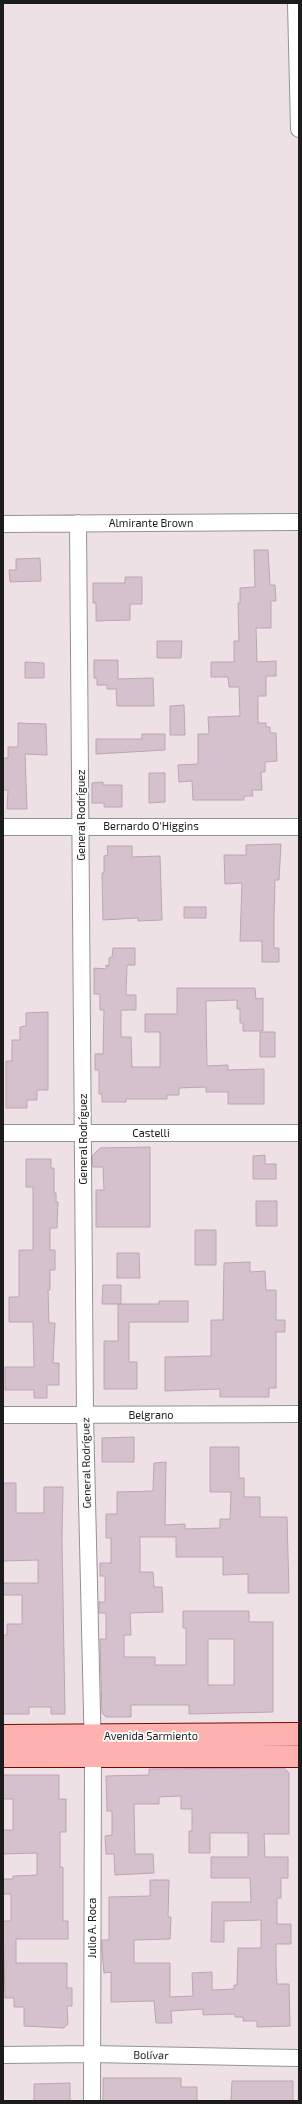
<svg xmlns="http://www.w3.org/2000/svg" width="302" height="2104" font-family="'Exo 2',sans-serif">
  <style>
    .building { fill: #d5c1cd; stroke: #c1a2b4; fill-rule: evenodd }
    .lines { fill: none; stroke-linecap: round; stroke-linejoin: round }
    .street-casing { stroke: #939393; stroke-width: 18 }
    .secondary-casing { stroke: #760a00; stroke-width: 24 }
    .street { stroke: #fff; stroke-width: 16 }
    .secondary { stroke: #fdb2b0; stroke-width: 22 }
    .labels { text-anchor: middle; stroke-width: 3.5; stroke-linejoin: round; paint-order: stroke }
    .street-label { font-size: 11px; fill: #1c1c1c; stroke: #fff }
  </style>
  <rect width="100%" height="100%" fill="#eee1e6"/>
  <path class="building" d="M254 550H268L270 585H275L276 601H271V628H256L257 662 276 661V676H266V696H258V723H266V727H270V733H276L277 761 265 762V772H261L262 790H252L253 796H244V800H193L192 781 179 782 178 765 198 764V734H209L208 717 240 716 239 687H229L228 677H211V662H234V641H239L238 603H240V588L255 587Z
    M40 558 41 581 10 582 9 570H16V559Z
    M125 577H142V604H130V620L96 621V603H93V583H125Z
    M157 641H182L181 658H157Z
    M94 660H118V679L153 678 154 706H117L116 689H107V685H97V678H94Z
    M25 662 44 663V678H25Z
    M184 705 185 735H170V706Z
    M18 723 46 724 47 755 25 754 27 809H7L8 790H3V758H8V747H18Z
    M142 734H165V750L96 754V739H142Z
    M149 773H165V802L149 803Z
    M103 782V785H122V807H104V803H92V783Z
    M281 844 279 880H275L274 918V948H279V962H262V941H240L242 883 225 884 224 855H246V845Z
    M107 846H132V857L160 856 162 920 138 921V918L103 920 102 873H104V856L108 855Z
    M184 907H206V918H184Z
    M113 948H135V965H127L126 995H136V1010H121V1037H131L132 1067H160V1032H145V1014H177V988H255L256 999 263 998V1031H243V1023H240V1009H237V1000L206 1001 207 1066 228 1065V1070L264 1069V1104H228V1092H206V1087L179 1088V1095H167V1099H126V1102H102V1094H99V1070H95V1054H103L104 1010H100V994H94V968L106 969V965L109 966V958L112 957Z
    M48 1012V1090H37V1100H27V1108H6V1061H12V1040H20V1027L26 1026V1013Z
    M260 1032H275V1057H260Z
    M150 1147V1227H96V1190H104L103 1167H93L92 1156 100 1148Z
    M265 1155V1164H276V1179H253V1156Z
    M26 1159H51V1168H54V1193H56V1202H58L57 1228H50V1250H55V1270H50V1290H48L49 1323H55L53 1363H59V1385H47V1398H34V1390H5V1367H34L33 1322H9V1297H19V1250H33V1187H26Z
    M256 1201H277V1226H256Z
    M195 1230H216V1265H195Z
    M117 1253H139L140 1278H117Z
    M250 1262V1272L265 1271 266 1290H276V1320H285V1332H276V1388H269V1397H220V1389L165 1391V1357L211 1356V1320H223L224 1263Z
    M103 1285H121V1304H102Z
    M159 1301H188V1322H129V1362H137V1389H104V1341H118V1304H159Z
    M134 1437V1462H102V1438Z
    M210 1447H239V1478H244V1497H260V1517H287L289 1593H248V1574L223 1575V1557H176V1537H140V1572H153L154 1587H162L163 1612 130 1613 131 1635H124V1657H155V1665H186V1628H183V1611H249V1622H273V1712L189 1714V1705H131V1717H106L102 1713 100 1639H106V1613H99V1602H105V1576H100V1563H111V1538H106V1514H117V1492L153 1491 154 1463 166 1462 165 1525 185 1524V1529L220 1528V1519H230L231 1492H210ZM208 1639H234V1685H208Z
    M3 1483H16V1513H44V1487H63L62 1539 65 1714H51V1707H29V1714H3V1635H7V1624H22V1595H3V1583H38V1560L3 1561Z
    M284 1768 289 1773V1834H264L265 1857H288V1878H281V1898H277V1924H291V1944H276V1967L277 1984H289L290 2026 257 2027V2021H243V2017H235V2014L203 2015V2009L171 2011 172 2023H156L154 2001 111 2002V1972L104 1973 102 1951V1940H109V1897L150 1896V1880H169L168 1917H171L170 1939 134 1940V1963H170V1997L193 1996 192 1973 212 1972V1990L234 1989V1985H237L238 1948H261V1920L224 1921V1942H211L212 1902H251L250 1878H211V1857H248V1833H210V1853H189V1831H192V1809H181V1796L159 1797V1804H134L135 1854H153L154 1873 115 1875 114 1854H106L105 1836 112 1835V1811H107L106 1776 149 1775V1769Z
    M3 1775H59V1799H66V1832H60V1867H63V1921H68V1939H16V1963H67V1988H72V2006H67L68 2024 64 2028 24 2026V2007H14V1998H5L3 1921H11V1894H3V1879H13V1876L37 1875V1853L3 1854V1830H13V1799H3Z
    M103 2078H181V2087H197V2101H103Z
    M232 2081H293V2101H231Z
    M70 2083V2101H34V2084Z"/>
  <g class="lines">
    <defs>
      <path id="street" d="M296 3 299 129
        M78 523 85 1415 93 1755 92 2101
        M3 524 299 522
        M3 827H299
        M3 1133H299
        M3 1415 299 1414
        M3 2055 91 2054 299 2058"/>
      <path id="secondary" d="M3 1736 299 1734
        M3 1756H299"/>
    </defs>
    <use href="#street" class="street-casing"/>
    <use href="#secondary" class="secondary-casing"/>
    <use href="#street" class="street"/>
    <use href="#secondary" class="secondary"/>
  </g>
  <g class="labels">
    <g class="street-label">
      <text x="151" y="527">Almirante Brown</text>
      <text transform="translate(81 815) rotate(-90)" y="4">General Rodríguez</text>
      <text x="151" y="830">Bernardo O'Higgins</text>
      <text x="151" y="1137">Castelli</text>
      <text transform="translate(83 1139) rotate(-90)" y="4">General Rodríguez</text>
      <text x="151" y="1419">Belgrano</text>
      <text transform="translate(86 1463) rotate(-91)" y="4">General Rodríguez</text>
      <text x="151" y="1740">Avenida Sarmiento</text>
      <text transform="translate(92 1928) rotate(-90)" y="4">Julio A. Roca</text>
      <text transform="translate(151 2055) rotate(1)" y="4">Bolívar</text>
    </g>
  </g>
  <rect width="302" height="2104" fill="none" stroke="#1c1c1c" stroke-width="8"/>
</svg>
